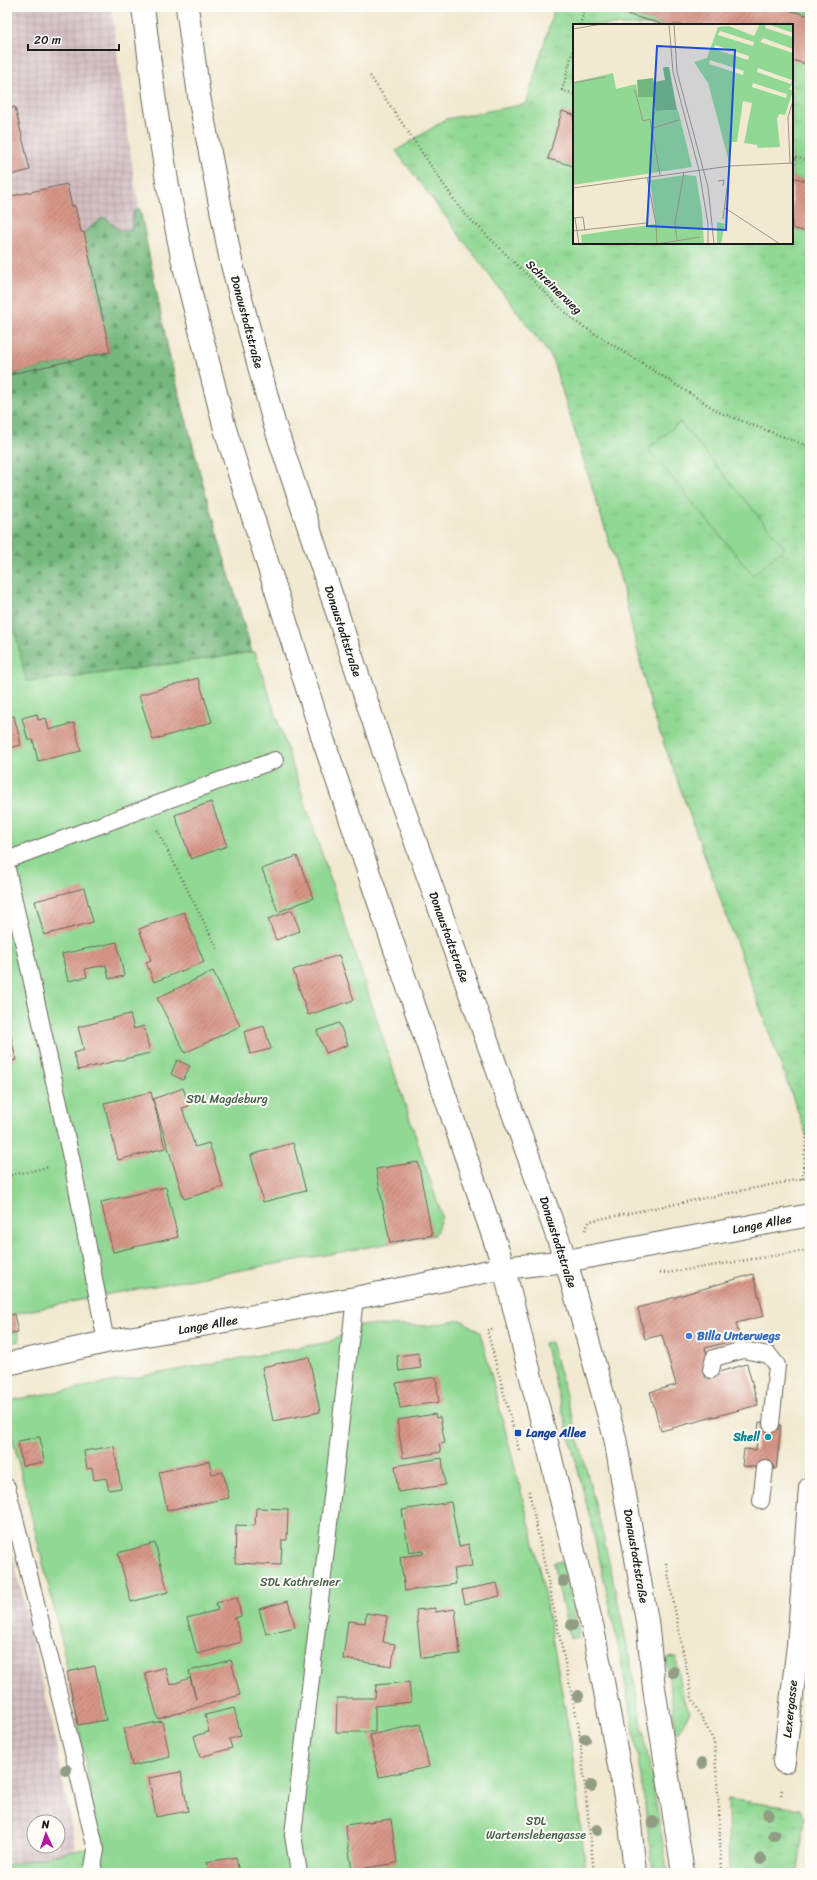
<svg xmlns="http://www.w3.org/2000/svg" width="817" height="1880" font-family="Sriracha,sans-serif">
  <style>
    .industrial { fill: url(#industrial-grid); fill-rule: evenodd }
    .grass { fill: url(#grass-tufts); stroke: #567a58 }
    .forest { fill: url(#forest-firs); stroke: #486a4c }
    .garden { fill: #90d893; stroke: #567a58 }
    .building { fill: url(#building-hatch) }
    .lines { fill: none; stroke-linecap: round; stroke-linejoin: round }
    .service-casing { stroke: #67645b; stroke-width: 18 }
    .minor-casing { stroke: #67645b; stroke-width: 24 }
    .primary-casing { stroke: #67645b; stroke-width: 24 }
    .path { stroke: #67645b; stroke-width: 2.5; stroke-dasharray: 1 3; stroke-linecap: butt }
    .service { stroke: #fff; stroke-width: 16 }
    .minor { stroke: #fff; stroke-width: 22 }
    .primary { stroke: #fff; stroke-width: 22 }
    .tree { fill: #929d84 }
    .shop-dot { fill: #3f7fe0; stroke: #fdfcf7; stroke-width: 1.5 }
    .transit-dot { fill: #1a4fb4; stroke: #fdfcf7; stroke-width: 1.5 }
    .culture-dot { fill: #0f9aa8; stroke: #fdfcf7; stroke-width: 1.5 }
    .labels { text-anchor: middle; stroke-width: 4; stroke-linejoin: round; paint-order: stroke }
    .street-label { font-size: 12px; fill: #1c1c1c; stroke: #fdfcf7 }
    .park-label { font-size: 12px; fill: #455e46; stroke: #fdfcf7 }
    .shop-label { font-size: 12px; font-weight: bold; fill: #366cbe; stroke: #fdfcf7; text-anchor: start }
    .transit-label { font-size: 12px; font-weight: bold; fill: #164399; stroke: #fdfcf7; text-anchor: start }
    .culture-label { font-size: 12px; font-weight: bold; fill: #0d838f; stroke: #fdfcf7; text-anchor: end }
    .inset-road { fill: none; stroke: #9c9788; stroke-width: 1 }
    .view { fill: #1d4ed8; fill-opacity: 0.15; stroke: #1d4ed8; stroke-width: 2 }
    .inset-edge { fill: none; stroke: #1c1c1c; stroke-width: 2 }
  </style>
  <defs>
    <pattern id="industrial-grid" width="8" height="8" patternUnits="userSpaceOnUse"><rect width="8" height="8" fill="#d2bec1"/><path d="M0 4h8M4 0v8" fill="none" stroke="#b4a3a5"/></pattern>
    <pattern id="grass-tufts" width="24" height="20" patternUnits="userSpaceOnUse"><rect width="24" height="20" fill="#90d893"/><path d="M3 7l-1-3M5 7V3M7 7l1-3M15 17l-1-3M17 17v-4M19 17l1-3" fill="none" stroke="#7cb97e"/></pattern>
    <pattern id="forest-firs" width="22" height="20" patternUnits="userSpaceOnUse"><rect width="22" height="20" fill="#74b87d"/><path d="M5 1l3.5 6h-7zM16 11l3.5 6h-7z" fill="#5e9566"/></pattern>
    <pattern id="building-hatch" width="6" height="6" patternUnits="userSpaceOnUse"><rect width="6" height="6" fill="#d79688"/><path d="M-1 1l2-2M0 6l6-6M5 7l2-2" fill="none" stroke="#ae7a6e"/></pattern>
  </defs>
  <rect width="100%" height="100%" fill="#fdfcf7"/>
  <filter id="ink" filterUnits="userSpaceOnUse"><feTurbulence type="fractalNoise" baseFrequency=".025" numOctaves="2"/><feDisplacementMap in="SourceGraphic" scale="8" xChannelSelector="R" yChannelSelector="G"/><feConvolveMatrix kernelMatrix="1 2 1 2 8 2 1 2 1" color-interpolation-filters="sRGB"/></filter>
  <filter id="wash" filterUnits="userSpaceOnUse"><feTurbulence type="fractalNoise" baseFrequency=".012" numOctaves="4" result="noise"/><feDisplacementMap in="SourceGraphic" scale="16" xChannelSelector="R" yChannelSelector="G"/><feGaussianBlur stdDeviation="0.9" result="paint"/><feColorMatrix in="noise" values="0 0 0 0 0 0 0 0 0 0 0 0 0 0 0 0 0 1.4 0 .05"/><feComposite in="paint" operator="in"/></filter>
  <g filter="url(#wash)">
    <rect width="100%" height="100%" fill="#f1e9d0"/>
    <path class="industrial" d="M7 7H111L135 187 169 354 208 503 252 652 7 596Z
      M7 1531 52 1723 76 1851 7 1865ZM34 1822H58V1846H34Z"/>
    <path class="grass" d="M555 7H600L665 25H574V115L562 112 548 159 574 166V243H792V228L810 233V1145L652 711 620 577 552 358 396 151 446 119 526 104Z
      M778 7H810V16Z
      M792 60 810 65V182L792 177Z
      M551 1342C568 1402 585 1462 600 1523 628 1638 648 1756 668 1873H653C634 1691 593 1519 544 1343Z
      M561 1561 566 1575 579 1632 578 1637 570 1639 553 1563Z
      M676 1657 684 1701 690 1712 678 1733 676 1732 666 1658Z
      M728 1799 800 1809 804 1818 798 1873H729Z"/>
    <path class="forest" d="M140 209 169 354 208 503 252 652 77 677 25 681 7 596V375L110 352 84 232 104 217 121 231 131 229 134 211Z"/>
    <path class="garden" d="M680 422 785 548 753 575 648 449Z
      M7 596 26 681 77 677 255 652 442 1216 435 1235 110 1294 14 1314 20 1341 7 1343Z
      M461 1320 480 1332 532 1534 544 1592 571 1742 586 1873H7V1865L98 1846 88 1776 60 1633 7 1416V1401L329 1342 361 1325 426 1326Z"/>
    <g id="blocks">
      <path class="building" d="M601 7H778L810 16V65L792 60V25H665Z
        M15 107 30 170 7 176V109Z
        M562 111 574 115V166L548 159Z
        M792 177 810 182V233L792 228Z
        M67 184 72 206H75L81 232H84L110 352 7 375V197Z
        M198 678 212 722 153 740 139 695Z
        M37 714 38 720 46 718 49 730 74 723 81 751 38 761 33 740H28L22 718Z
        M14 716 21 745 7 749V717Z
        M211 802 227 846 191 859 175 815Z
        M297 856 313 898 278 912 262 869Z
        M84 888 93 922 44 935 35 901Z
        M292 910 300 931 276 940 268 919Z
        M184 912 204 962 154 982 146 962 151 960 139 929Z
        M117 942 124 976 109 979 106 965 85 969 87 977 68 981 62 954Z
        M339 955 354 1000 308 1015 293 970Z
        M213 971 240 1026 185 1053 157 998Z
        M130 1014 134 1029 144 1026 150 1053 78 1070 74 1053 84 1050 78 1027Z
        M339 1023 348 1045 326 1053 317 1031Z
        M264 1026 271 1049 250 1054 244 1032Z
        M7 1031H10L16 1060 8 1062 9 1069H7Z
        M177 1060 190 1066 183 1080 171 1074Z
        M183 1088 189 1106 182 1108 195 1147 209 1143 223 1187 184 1199 153 1099Z
        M151 1092 165 1148 118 1160 104 1103Z
        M293 1143 306 1191 263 1202 251 1155Z
        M418 1162 432 1235 390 1243 376 1169Z
        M166 1187 178 1237 113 1252 101 1202Z
        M753 1274 764 1316 736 1323 740 1339 705 1348 712 1374 747 1364 758 1405 661 1431 650 1392 676 1385 662 1335 645 1339 638 1308Z
        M14 1314 18 1332 7 1334V1316Z
        M418 1353 421 1368 399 1371 397 1356Z
        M309 1357 320 1412 273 1421 262 1367Z
        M436 1377 439 1402 400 1408 396 1383Z
        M435 1414 436 1418 440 1417 445 1443 439 1444 441 1452 403 1458 397 1420Z
        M759 1422 781 1425 776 1469 742 1466 744 1449 756 1450Z
        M40 1437 44 1462 22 1466 18 1441Z
        M114 1446 121 1488 109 1490 106 1478 94 1480 92 1468 87 1469 84 1451Z
        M442 1458 445 1485 398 1492 395 1466Z
        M209 1461 212 1474 223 1472 229 1498 167 1510 159 1472Z
        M451 1502 459 1546 469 1544 472 1566 454 1569 456 1584 405 1591 400 1557 423 1554V1551L409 1553 402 1510Z
        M256 1508 288 1509 287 1540H282L281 1565 235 1563 236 1525 255 1526Z
        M155 1543 168 1592 131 1602 118 1553Z
        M497 1583 500 1596 465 1604 462 1590Z
        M237 1597 241 1616 235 1618 242 1642 197 1654 187 1618 218 1610 216 1603Z
        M288 1601 295 1627 266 1634 259 1609Z
        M435 1608V1612L455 1609 460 1654 421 1658 416 1610Z
        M366 1613 387 1616 383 1642 395 1644 392 1666 343 1659 348 1621 365 1623Z
        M231 1660 240 1695 158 1719 145 1673 165 1667 170 1685 190 1678 196 1699 189 1671Z
        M95 1666 106 1720 78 1725 67 1672Z
        M409 1682 411 1702 375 1706V1732H336L337 1698H375L376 1685Z
        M234 1708 241 1736 229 1739 232 1748 200 1757 194 1736 209 1732 205 1715Z
        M162 1721 170 1757 132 1766 124 1729Z
        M420 1724 429 1767 379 1777 370 1735Z
        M181 1772 188 1811 156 1817 149 1778Z
        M391 1819 397 1863 352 1870 345 1825Z
        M236 1857 239 1873H209L207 1862Z"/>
    </g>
  </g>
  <g filter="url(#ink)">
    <use href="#blocks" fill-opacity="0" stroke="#67645b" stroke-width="1"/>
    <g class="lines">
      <defs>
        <path id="service" d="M7 860 275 760
          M7 869 72 1162 106 1342
          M711 1370 714 1358 743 1350 769 1355 777 1365 771 1424
          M7 1487 65 1718 96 1850 92 1873
          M761 1501 765 1468
          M299 1873 293 1835 355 1298"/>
        <path id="minor" d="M7 1364 106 1342 355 1298 504 1268 566 1261 810 1215
          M784 1762 798 1645 810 1488"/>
        <path id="primary" d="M143 7 154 95 167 181 183 262 225 429 324 742 504 1268 593 1629 630 1823 635 1873
          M187 7 199 96 231 261 274 423 388 765 566 1261 615 1438 647 1621 654 1688 683 1873"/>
      </defs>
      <use href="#service" class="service-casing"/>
      <use href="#minor" class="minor-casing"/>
      <use href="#primary" class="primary-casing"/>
      <path class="path" d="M580 25 585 7
        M574 47 562 90 574 94
        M370 76 461 210 573 320 721 413 810 447
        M792 156 810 161
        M792 171 796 157
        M157 830 220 954
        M7 1176 50 1167
        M802 1179 810 1104
        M585 1230 590 1221 810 1177
        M660 1272 666 1273 810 1250
        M492 1329 487 1330 519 1450
        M529 1491 579 1729 594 1873
        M666 1563 692 1698 714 1742 719 1806 721 1873
        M781 1795 782 1789"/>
      <use href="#service" class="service"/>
      <use href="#minor" class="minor"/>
      <use href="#primary" class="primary"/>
    </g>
    <g class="tree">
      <circle cx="563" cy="1581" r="6"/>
      <circle cx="572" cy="1625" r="6"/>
      <circle cx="673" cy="1672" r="6"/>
      <circle cx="578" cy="1696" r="6"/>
      <circle cx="585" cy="1739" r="6"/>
      <circle cx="702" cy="1763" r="6"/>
      <circle cx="66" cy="1770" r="6"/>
      <circle cx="591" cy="1786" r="6"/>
      <circle cx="768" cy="1814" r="6"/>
      <circle cx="653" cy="1822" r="6"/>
      <circle cx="597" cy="1830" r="6"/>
      <circle cx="774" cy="1835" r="6"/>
      <circle cx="761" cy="1859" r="6"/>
    </g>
  </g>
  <circle class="shop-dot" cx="689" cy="1336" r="4"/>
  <rect class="transit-dot" x="514" y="1429" width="8" height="8" rx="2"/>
  <circle class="culture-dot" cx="768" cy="1437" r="4"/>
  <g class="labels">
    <g class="street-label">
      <text transform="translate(554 287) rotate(44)" y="4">Schreinerweg</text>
      <text transform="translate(247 322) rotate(75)" y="4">Donaustadtstraße</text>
      <text transform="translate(343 631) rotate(72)" y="4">Donaustadtstraße</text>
      <text transform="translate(449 937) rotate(70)" y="4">Donaustadtstraße</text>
      <text transform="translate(762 1224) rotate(-11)" y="4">Lange Allee</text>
      <text transform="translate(558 1242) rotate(72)" y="4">Donaustadtstraße</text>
      <text transform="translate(208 1325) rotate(-10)" y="4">Lange Allee</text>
      <text transform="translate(636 1556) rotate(80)" y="4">Donaustadtstraße</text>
      <text transform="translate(790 1709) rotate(-84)" y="4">Lexergasse</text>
    </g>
    <g class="park-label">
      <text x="227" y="1103">SDL Magdeburg</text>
      <text x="300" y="1586">SDL Kathreiner</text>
      <text x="536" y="1825">SDL<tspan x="536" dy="14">Wartenslebengasse</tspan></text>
    </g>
    <g class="shop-label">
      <text x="697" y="1340">Billa Unterwegs</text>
    </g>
    <g class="transit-label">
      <text x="526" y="1437">Lange Allee</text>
    </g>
    <g class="culture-label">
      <text x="760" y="1441">Shell</text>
    </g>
  </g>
  <g transform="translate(573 24)">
    <rect width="220" height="220" fill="#f1e9d0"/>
    <path d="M187 0H193L192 4 220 13V25L190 14 187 18 220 29V59L216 65 220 67 212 91 206 90 204 95 207 123 185 124 184 121 171 119 179 79 170 77 164 118H159L156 138 135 59 121 38 134 34 145 3 156 2 181 12ZM147 7 181 18 180 22 145 11ZM142 21 176 32 175 36 141 25ZM137 36 171 47 170 51 136 40ZM185 44 219 56 218 60 184 48ZM180 59 214 70 213 74 179 63ZM194 0H220V9L206 4ZM144 198 152 200 148 220H144Z" fill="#90d893" fill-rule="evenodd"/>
    <path d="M92 43H96L104 86 83 87 65 73 64 56 80 54 81 58 92 56 90 44Z" fill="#74b87d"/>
    <path d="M40 49 43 65 63 60 65 73H80L83 87 105 86 119 143 0 161V58ZM112 151 123 152 129 188 131 220H9L8 211 83 200 77 156Z" fill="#90d893"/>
    <path class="inset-road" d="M96 0 100 48 126 146 135 200V220M101 0 104 48 135 163 141 220M0 5 29 0M0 59 33 53M62 66 70 97 77 95 87 151M80 104 106 96M217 139 215 93 220 77M74 153 83 200 84 220M145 157 151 156 150 162M0 164 157 142 220 139M152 184 207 220M0 194 10 193 12 207M2 194 6 220M150 195 157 142M0 207 73 199M104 216 102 199 111 148M84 220 127 213"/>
    <path class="view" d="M84 22 162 26 153 206 74 202Z"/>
    <rect width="220" height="220" class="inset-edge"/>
  </g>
  <rect width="817" height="1880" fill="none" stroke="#fdfcf7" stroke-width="24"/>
  <g transform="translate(46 1834) rotate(357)"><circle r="19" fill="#fdfcf7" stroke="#a3a29f"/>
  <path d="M0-3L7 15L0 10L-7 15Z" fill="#b5179e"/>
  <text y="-6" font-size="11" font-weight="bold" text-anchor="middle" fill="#1c1c1c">N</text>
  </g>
  <path d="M28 44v6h91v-6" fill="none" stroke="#1c1c1c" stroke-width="2"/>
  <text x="34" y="44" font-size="12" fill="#1c1c1c" stroke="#fdfcf7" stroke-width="3" paint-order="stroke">20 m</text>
</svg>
